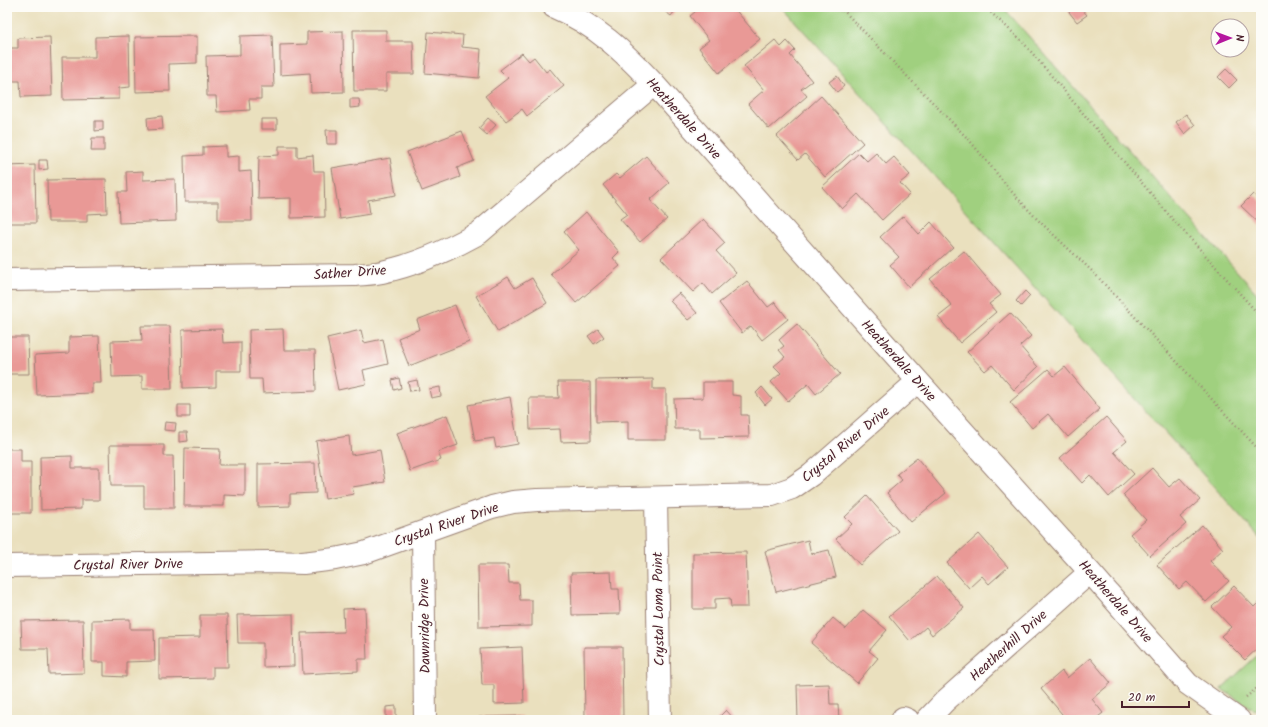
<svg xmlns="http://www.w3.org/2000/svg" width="1268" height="727" font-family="Kalam,sans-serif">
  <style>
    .green { fill: #a0d07f; stroke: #757855 }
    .building { fill: #e99996 }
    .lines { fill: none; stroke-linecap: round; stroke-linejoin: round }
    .minor-casing { stroke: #9a8074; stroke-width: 24 }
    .path { stroke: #9a8074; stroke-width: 2.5; stroke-dasharray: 1 3; stroke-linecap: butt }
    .minor { stroke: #fff; stroke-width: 22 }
    .labels { text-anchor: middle; stroke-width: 3; stroke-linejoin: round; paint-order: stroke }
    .street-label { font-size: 14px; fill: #4a1f2b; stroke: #fdfcf7 }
  </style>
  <rect width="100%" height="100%" fill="#fdfcf7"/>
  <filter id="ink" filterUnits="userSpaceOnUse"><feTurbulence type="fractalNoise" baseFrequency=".025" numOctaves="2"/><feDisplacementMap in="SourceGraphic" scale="8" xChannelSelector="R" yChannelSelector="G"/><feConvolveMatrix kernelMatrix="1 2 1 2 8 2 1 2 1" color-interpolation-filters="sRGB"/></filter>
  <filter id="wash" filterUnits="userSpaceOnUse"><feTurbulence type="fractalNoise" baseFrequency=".012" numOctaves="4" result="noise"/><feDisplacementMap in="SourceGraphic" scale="16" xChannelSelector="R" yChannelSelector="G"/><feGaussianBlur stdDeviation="0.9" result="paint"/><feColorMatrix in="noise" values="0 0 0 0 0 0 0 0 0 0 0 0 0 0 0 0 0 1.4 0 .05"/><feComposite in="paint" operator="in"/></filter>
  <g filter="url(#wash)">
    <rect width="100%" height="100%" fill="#eae0be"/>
    <path class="green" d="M782 7H1003L1179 207 1261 298V539Z
      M1261 652V704L1255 710 1221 689Z"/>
    <g id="blocks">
      <path class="building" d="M659 7H678L671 16Z
        M701 7H733L760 39 719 73 699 48 709 40 690 16Z
        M1065 7H1080L1087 15 1077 22Z
        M353 30H386V41H413L414 74H386V91H354Z
        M343 31 344 92 311 93 310 73 280 75V45L307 44V32Z
        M428 32 463 35 462 47 481 49 479 78 425 73Z
        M272 35 274 87H261V99H249L250 110 217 112 216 96H207L206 56 240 55V36Z
        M129 36 130 87 119 88V99L63 100 62 57H95V37Z
        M197 36V63L169 64 170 91 136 92 135 37Z
        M50 37 52 96 21 97 20 81H7V48H18V38Z
        M775 40 781 47 787 41 795 50 790 55 812 81 801 89 807 96 769 129 748 104 764 90 744 66Z
        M522 53 529 61 534 57 546 72 550 69 564 86 527 116 522 109 506 121 485 96 508 78 500 70Z
        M1226 69 1237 80 1229 88 1218 77Z
        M837 76 844 86 837 92 829 82Z
        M821 96 863 143 825 177 805 154 798 160 777 136Z
        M350 99H359L360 107 350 108Z
        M1186 114 1195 125 1185 134 1176 122Z
        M162 116 163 129 148 130 147 118Z
        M488 118 496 125 487 135 479 128Z
        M261 119H277V129H261Z
        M95 121H103V130L95 131Z
        M326 130H337V144H327Z
        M462 131 474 161 457 168 460 177 422 191 407 152Z
        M92 138H104V151H91Z
        M226 146V157L239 156V172L251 171 252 221H218V202H185L184 156 203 155V147Z
        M279 146H297V157L313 155 314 171H324L325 217 291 218V198L258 199 259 156 279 155Z
        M859 153 867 161 876 153 886 164 894 157 910 175 900 183 910 194 882 220 858 194 842 209 822 187Z
        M646 156 669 183 650 200 667 219 640 242 620 219 627 214 603 185 616 174 620 178Z
        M390 158 396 195 368 200 370 214 340 219 332 168Z
        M39 160H47L48 169 39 170Z
        M35 165 36 223H8L7 166Z
        M143 171V180L175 179 176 221 119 223 118 192H127L126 172Z
        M106 179 107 213 87 214V222H48L47 180Z
        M1253 194 1261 201V225L1241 206Z
        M586 212 619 252 613 258 620 266 576 303 551 274 579 250 564 232Z
        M903 216 919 234 931 222 953 247 909 287 890 265 899 257 880 237Z
        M703 219 725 243 716 251 736 273 712 294 703 283 693 292 661 258Z
        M964 251 1001 295 989 304 996 312 960 343 938 317 952 306 930 279Z
        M508 277 515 288 532 278 547 303 498 332 476 296Z
        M747 281 768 307 775 302 788 319 762 340 751 326 742 333 719 303Z
        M1025 291 1030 296 1021 306 1016 301Z
        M679 293 697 313 688 320 670 301Z
        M455 305 469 342 409 366 398 338 420 329 417 320Z
        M1010 313 1031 336 1020 346 1038 367 1014 390 992 365 985 371 967 352Z
        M797 324 840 374 816 394 808 384 788 401 771 382 781 373 774 366 785 357 779 350 784 346 779 340Z
        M141 326H170L172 389H142V376L112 377 111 341 142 340Z
        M222 329 223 343 241 342V371H216V387L183 388 182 330Z
        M283 329 284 350H315L316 391 263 393 262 379H250L249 330Z
        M598 329 604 337 594 344 588 336Z
        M361 330 364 343 383 339 388 364 363 370 366 384 338 390 327 338Z
        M99 336 101 383H92V393L37 395 35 355 69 353V337Z
        M7 337H28L29 374H7Z
        M1065 367 1100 409 1068 437 1048 414 1032 428 1010 402 1048 369 1054 376Z
        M399 378 401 388 394 390 392 380Z
        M653 379V389H666V440H628V421L596 422V380Z
        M417 380 419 390 410 391 408 382Z
        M558 382H590L591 441 561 442 560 429 530 430 529 398H559Z
        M703 382H732V395L741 396V415H748L749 437 700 438V429H675L674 399 703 398Z
        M440 387 441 396 431 398 429 389Z
        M762 387 772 399 765 405 756 393Z
        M510 397 518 444 496 448 494 438 475 441 468 405Z
        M178 405H190V417H178Z
        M447 415 458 445 438 452 441 460 410 471 397 433Z
        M1106 417 1127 441 1114 452 1134 474 1109 497 1090 475 1082 483 1060 458Z
        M165 422 176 423 175 431 164 430Z
        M179 432H187L188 441 179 442Z
        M349 436 351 455 380 450 385 482 352 487 354 494 325 499 316 441Z
        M110 445H164V456H173L174 508H144V486H111Z
        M185 448 220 449 219 465H245V496L224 495V506H184Z
        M7 449H21V462H31V513H7Z
        M72 456V468H99V500H81V509L41 510 40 457Z
        M917 458 946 493 911 522 887 493 902 480 897 474Z
        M315 463 316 493 290 494V506L258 507V464Z
        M1152 468 1169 487 1180 478 1200 500 1180 517 1186 524 1150 556 1130 534 1146 520 1123 495Z
        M867 496 898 531 860 565 836 539 852 524 845 517Z
        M1202 525 1223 549 1210 561 1229 581 1206 602 1187 582 1179 589 1157 565Z
        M979 534 1008 567 989 584 982 576 969 588 947 563Z
        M808 540 811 554 829 550 836 577 776 592 765 551Z
        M746 552 748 607H731L730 598 715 599V609H693V553Z
        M478 565H508L509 583H519L520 600H532V626L479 627Z
        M611 572 612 589H619L620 614 572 615 571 573Z
        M937 576 964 608 932 635 926 627 910 641 889 616Z
        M1234 586 1254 607 1261 600V645L1245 660 1221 636 1231 627 1212 607Z
        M365 608 367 659H358V671L303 674 301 633 344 632 343 609Z
        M863 610 887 630 869 651 878 658 857 683 811 643 833 618 846 629Z
        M293 614 294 666 263 667V643H238L237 615Z
        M200 615H227L228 667H213V678L159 679V638L200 637Z
        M130 619V629H154L155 661 126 662V677L104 676V662H92V620Z
        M83 620 84 673 49 674 48 649H22L21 621Z
        M522 647 524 703 494 704V685H482L480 649Z
        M584 647H622L623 719H585Z
        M1090 658 1111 683 1092 699 1103 713 1094 720H1067L1041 689 1062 671 1067 678Z
        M829 684 830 704H838L839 720H798L797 685Z
        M396 706V720H386V707Z
        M726 710 735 720H716Z
        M522 716V720H479V717Z
        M561 718H574V720H561Z"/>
    </g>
  </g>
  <g filter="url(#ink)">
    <use href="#blocks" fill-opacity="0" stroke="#9a8074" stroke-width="1"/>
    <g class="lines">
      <defs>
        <path id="minor" d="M554 7C596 25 623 51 654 84L918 381 1090 572 1188 684 1239 720
          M7 280 355 275C365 274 376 274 386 271 419 264 450 249 479 233L654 84
          M656 498 660 720
          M423 532 425 720
          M7 566 272 562 303 563 335 559 364 553 492 507 513 502 537 500 772 495 792 488 811 475 918 381
          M903 718 908 720
          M927 720 945 701 1090 572"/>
      </defs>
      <use href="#minor" class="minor-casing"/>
      <path class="path" d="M840 7 970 141 1012 192 1036 218 1094 273 1261 452
        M985 7 1022 41 1169 215 1261 317
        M1246 697 1261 685"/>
      <use href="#minor" class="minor"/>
    </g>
  </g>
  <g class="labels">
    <g class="street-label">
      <text transform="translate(684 118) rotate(48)" y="5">Heatherdale Drive</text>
      <text transform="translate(350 272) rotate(-4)" y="5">Sather Drive</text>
      <text transform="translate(899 360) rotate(48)" y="5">Heatherdale Drive</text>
      <text transform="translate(845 444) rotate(-40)" y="5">Crystal River Drive</text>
      <text transform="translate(446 524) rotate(-19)" y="5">Crystal River Drive</text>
      <text transform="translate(128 564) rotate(-1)" y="5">Crystal River Drive</text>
      <text transform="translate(1116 601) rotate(49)" y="5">Heatherdale Drive</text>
      <text transform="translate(658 609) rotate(-91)" y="5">Crystal Loma Point</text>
      <text transform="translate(424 626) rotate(-91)" y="5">Dawnridge Drive</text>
      <text transform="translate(1008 645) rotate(-42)" y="5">Heatherhill Drive</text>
    </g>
  </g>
  <rect width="1268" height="727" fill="none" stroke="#fdfcf7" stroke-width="24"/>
  <g transform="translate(1230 38) rotate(89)"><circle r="19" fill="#fdfcf7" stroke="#b5a4a5"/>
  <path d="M0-3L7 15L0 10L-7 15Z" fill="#b5179e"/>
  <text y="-6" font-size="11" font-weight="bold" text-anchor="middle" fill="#4a1f2b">N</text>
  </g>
  <path d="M1122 701v6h67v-6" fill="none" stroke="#4a1f2b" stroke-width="2"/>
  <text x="1128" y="701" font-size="12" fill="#4a1f2b" stroke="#fdfcf7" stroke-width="3" paint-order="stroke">20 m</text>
</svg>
